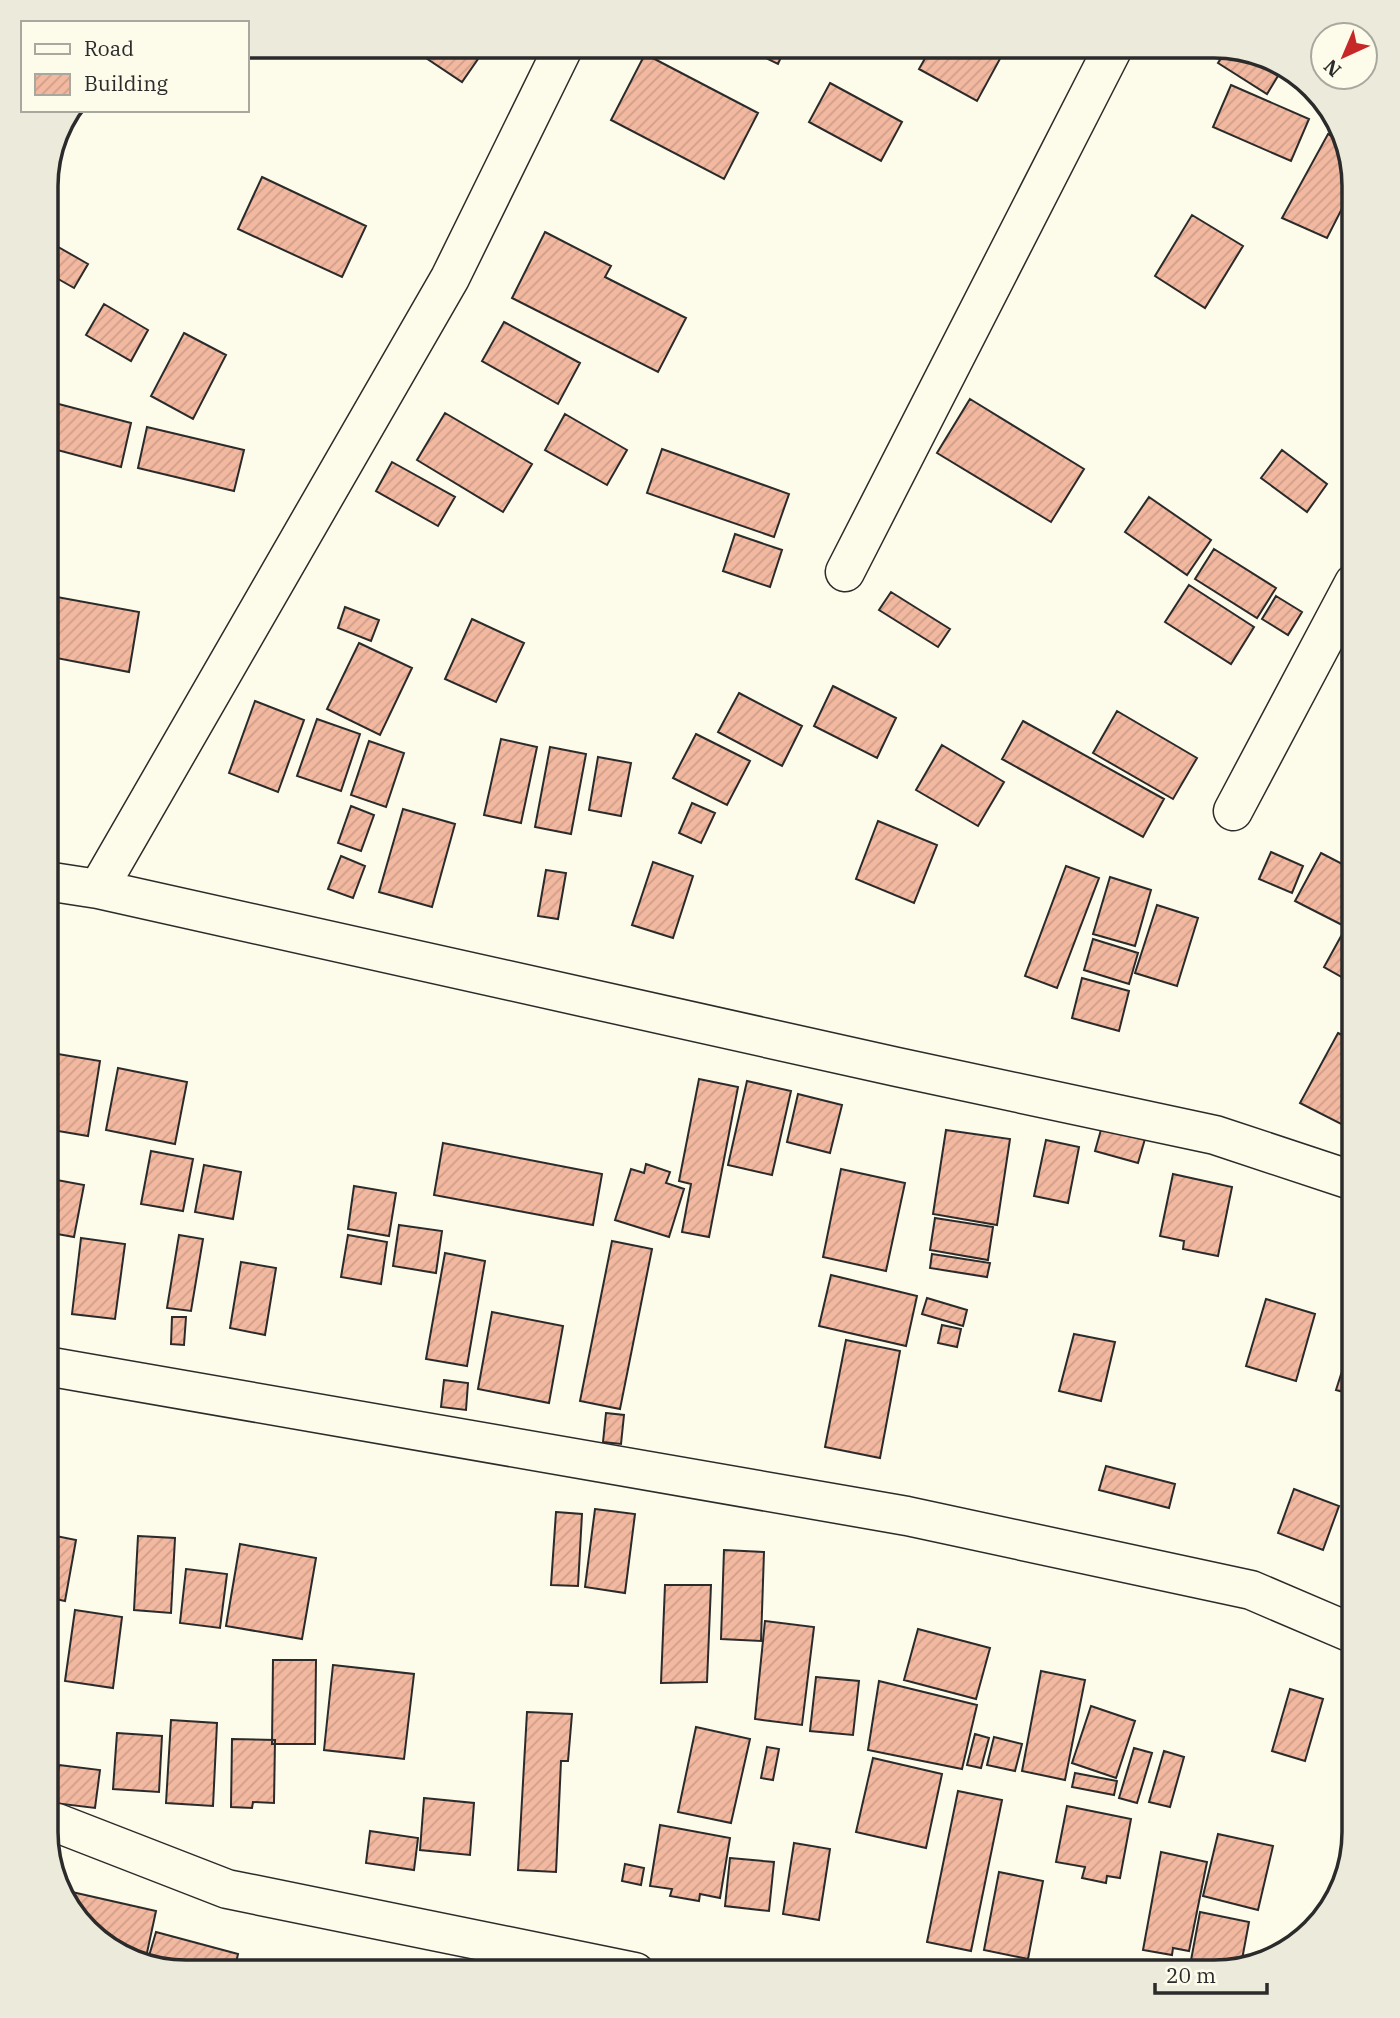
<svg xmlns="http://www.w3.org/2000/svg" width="1400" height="2018" font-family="'IBM Plex Serif',serif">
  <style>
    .building { fill: url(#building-hatch); stroke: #2b2b2b; stroke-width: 2 }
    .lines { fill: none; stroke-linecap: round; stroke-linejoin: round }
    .minor-casing { stroke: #2b2b2b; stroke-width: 41 }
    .minor { stroke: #fdfbea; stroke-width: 38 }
    .rim { fill: none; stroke: #2b2b2b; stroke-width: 3.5 }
  </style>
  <defs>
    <pattern id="building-hatch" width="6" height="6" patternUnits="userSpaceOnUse" patternTransform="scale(1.75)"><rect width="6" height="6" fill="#f2b8a0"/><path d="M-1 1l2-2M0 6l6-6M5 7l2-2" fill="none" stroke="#d09e8a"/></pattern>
  </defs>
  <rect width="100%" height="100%" fill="#fdfbea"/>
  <path class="building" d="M408 46H487L462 82Z
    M741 46H786L778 64Z
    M932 46H981L1001 57 977 101 919 69Z
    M1228 47 1284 66 1267 94 1218 63Z
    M645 54 758 113 724 179 611 120Z
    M830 83 902 122 881 161 809 122Z
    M1231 85 1309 119 1291 161 1213 127Z
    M1332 112 1336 116 1340 131 1326 124Z
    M1328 134 1343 142 1354 185 1327 238 1282 218Z
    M262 177 366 226 342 277 238 229Z
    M1192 215 1243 246 1205 308 1155 276Z
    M545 232 611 266 605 277 686 318 658 372 512 298Z
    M46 240 88 264 74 288 46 272Z
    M104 304 148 330 131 361 86 335Z
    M504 322 580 363 558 404 482 361Z
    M184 333 226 355 193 419 151 396Z
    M970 399 1084 469 1051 522 937 453Z
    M51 402 131 423 121 467 46 447V422Z
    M445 413 532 464 503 512 417 460Z
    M565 414 627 450 607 485 545 450Z
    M147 427 244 450 234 491 138 468Z
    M662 449 789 494 774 537 647 493Z
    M1282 450 1327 484 1307 512 1261 478Z
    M392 462 455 497 438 526 376 491Z
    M1149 497 1211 540 1187 575 1125 532Z
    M735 534 782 550 770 587 723 571Z
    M1214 549 1276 588 1257 618 1195 579Z
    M1189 585 1254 627 1231 664 1165 622Z
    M891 592 950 629 938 647 879 610Z
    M46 595 139 612 129 672 46 656Z
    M1276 596 1302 612 1288 635 1262 619Z
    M345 607 379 620 371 641 338 628Z
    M472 619 524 643 496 702 445 679Z
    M359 643 412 668 380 735 327 709Z
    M833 686 896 718 877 758 814 726Z
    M739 693 802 726 782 766 718 732Z
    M255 701 304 720 278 792 229 773Z
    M1117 711 1197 758 1173 799 1093 753Z
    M317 719 360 734 341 791 297 776Z
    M1023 721 1164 799 1143 837 1002 759Z
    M696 734 750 761 727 805 673 778Z
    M501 739 537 747 521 823 484 815Z
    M369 741 404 753 386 807 351 795Z
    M942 745 1004 782 978 826 916 790Z
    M550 747 586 754 571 834 535 827Z
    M598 757 631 763 621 816 589 810Z
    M692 803 715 813 701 843 679 833Z
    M351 806 374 815 361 851 338 843Z
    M403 809 455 824 432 907 379 892Z
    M878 821 937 845 914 903 856 879Z
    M1271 852 1303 866 1292 893 1259 879Z
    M1321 853 1354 870V931L1295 901Z
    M341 856 365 866 353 898 328 889Z
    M653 862 693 876 673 938 632 925Z
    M1066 866 1099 878 1057 988 1025 976Z
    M546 870 566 873 558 919 538 916Z
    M1110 877 1151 890 1135 946 1093 934Z
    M1157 905 1198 918 1177 986 1135 973Z
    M1345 929 1354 935V984L1324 967Z
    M1093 939 1138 953 1129 984 1084 970Z
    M1082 978 1129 991 1119 1031 1072 1018Z
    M1338 1033 1354 1041V1113L1347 1127 1300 1103Z
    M46 1052 100 1061 88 1136 46 1129Z
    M118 1068 187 1082 175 1144 106 1130Z
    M699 1079 738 1087 709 1237 682 1232 691 1184 679 1181Z
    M747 1081 791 1091 772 1175 728 1165Z
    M798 1094 842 1105 830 1153 787 1142Z
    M1104 1119 1147 1132 1138 1163 1095 1151Z
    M946 1130 1010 1139 997 1225 933 1214Z
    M1046 1140 1079 1147 1068 1203 1034 1196Z
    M443 1143 602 1174 593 1225 434 1195Z
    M151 1151 193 1159 183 1211 141 1204Z
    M646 1164 670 1172 666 1183 684 1189 669 1237 615 1220 631 1169 644 1173Z
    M204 1165 241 1172 233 1219 195 1212Z
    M841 1169 905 1183 886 1271 823 1257Z
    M1173 1174 1232 1187 1218 1256 1183 1249 1184 1241 1160 1236Z
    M46 1178 84 1185 74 1237 46 1232Z
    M354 1186 396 1193 389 1236 348 1229Z
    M935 1218 993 1227 988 1260 930 1250Z
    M399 1225 442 1231 436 1273 393 1266Z
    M179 1235 203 1239 191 1311 167 1308Z
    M348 1235 387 1242 381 1284 341 1277Z
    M81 1238 125 1244 115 1319 72 1314Z
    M612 1241 652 1249 620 1409 580 1401Z
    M445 1253 485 1261 467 1366 426 1359Z
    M932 1254 990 1263 987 1277 930 1268Z
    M241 1262 276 1268 265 1335 230 1328Z
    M831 1275 917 1296 906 1346 819 1326Z
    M927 1298 967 1310 963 1326 922 1314Z
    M1266 1299 1315 1314 1296 1381 1246 1366Z
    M492 1312 563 1326 549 1403 478 1389Z
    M172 1317H186L184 1345 171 1344Z
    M942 1325 961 1329 957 1347 938 1343Z
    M1074 1334 1115 1342 1101 1401 1059 1391Z
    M846 1340 900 1351 880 1458 825 1447Z
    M1354 1345V1366L1349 1364Z
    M1344 1365 1354 1368V1395L1336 1390Z
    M444 1380 468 1383 466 1410 441 1407Z
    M606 1413 624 1415 621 1444 603 1442Z
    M46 1437 55 1438 47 1522H46Z
    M1106 1466 1175 1484 1169 1508 1099 1490Z
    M1294 1489 1339 1506 1323 1550 1278 1533Z
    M595 1509 635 1514 625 1593 585 1587Z
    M556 1512 582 1514 578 1586 551 1585Z
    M46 1534 76 1540 65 1601 46 1597Z
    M138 1536 175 1538 171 1613 134 1610Z
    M240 1544 316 1558 302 1639 226 1626Z
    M724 1550 764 1552 761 1641 721 1639Z
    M186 1569 227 1574 220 1628 180 1623Z
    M665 1585H711L707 1682 661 1683Z
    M75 1610 122 1617 113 1688 65 1681Z
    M765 1621 814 1627 802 1725 755 1719Z
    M918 1629 990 1648 976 1699 904 1680Z
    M273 1660H316L315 1744H272Z
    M333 1665 414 1674 404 1759 324 1750Z
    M1041 1671 1085 1680 1065 1780 1022 1771Z
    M816 1677 859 1681 853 1735 810 1731Z
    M879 1681 977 1705 962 1769 868 1750Z
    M1290 1689 1323 1699 1305 1761 1272 1751Z
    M1091 1706 1135 1721 1116 1778 1072 1763Z
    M527 1712 572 1714 568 1761H561L556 1872 518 1870Z
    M171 1720 217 1723 213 1806 166 1803Z
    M696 1727 750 1739 731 1823 678 1812Z
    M117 1733 162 1736 159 1792 113 1789Z
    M975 1734 989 1738 981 1768 967 1765Z
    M994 1737 1022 1744 1015 1771 987 1765Z
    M232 1739 275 1740 274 1803 253 1802 252 1808 231 1807Z
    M767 1747 779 1749 773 1780 761 1778Z
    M1134 1748 1152 1753 1137 1803 1119 1798Z
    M1164 1751 1184 1757 1170 1807 1149 1802Z
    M873 1758 942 1774 926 1848 856 1832Z
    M59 1765 100 1770 95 1808 54 1803Z
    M1075 1773 1117 1781 1114 1795 1072 1787Z
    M958 1791 1002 1800 971 1951 927 1942Z
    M424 1798 474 1803 470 1855 420 1850Z
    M1067 1806 1131 1819 1120 1878 1107 1876 1106 1883 1082 1878 1085 1867 1056 1862Z
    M660 1825 730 1838 720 1898 700 1894 699 1901 670 1896 672 1889 650 1886Z
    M370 1831 418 1838 414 1870 366 1863Z
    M1218 1834 1273 1846 1258 1910 1203 1896Z
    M794 1843 830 1849 819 1920 783 1914Z
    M1161 1852 1207 1862 1189 1951 1173 1948 1172 1955 1143 1950Z
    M730 1858 774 1862 769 1911 725 1906Z
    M625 1864 644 1868 641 1885 622 1881Z
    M999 1872 1043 1881 1028 1959 984 1950Z
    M72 1892 156 1911 145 1962 116 1953 69 1907Z
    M1200 1912 1249 1922 1241 1965 1214 1972 1189 1971Z
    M156 1932 238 1954 234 1972H177L158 1966 160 1959 149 1956Z"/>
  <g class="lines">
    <defs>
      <path id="minor" d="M845 572 1114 46
        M1233 811 1354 583
        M46 881 98 889 897 1067 1215 1135 1354 1181
        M98 889 450 278 564 46
        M46 1366 907 1516 1251 1590 1354 1634
        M46 1822 57 1823 227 1889 635 1972"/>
    </defs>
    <use href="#minor" class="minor-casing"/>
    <use href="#minor" class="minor"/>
  </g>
  <path d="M0 0H1400V2018H0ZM186 58H1214A128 128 0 0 1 1342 186V1832A128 128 0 0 1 1214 1960H186A128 128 0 0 1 58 1832V186A128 128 0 0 1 186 58Z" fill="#eceadb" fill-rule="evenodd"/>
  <path class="rim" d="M186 58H1214A128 128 0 0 1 1342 186V1832A128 128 0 0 1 1214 1960H186A128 128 0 0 1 58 1832V186A128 128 0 0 1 186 58Z"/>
  <rect x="21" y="21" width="228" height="91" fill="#fdfbea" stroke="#a9a89e" stroke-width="2"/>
  <rect x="35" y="44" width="35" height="10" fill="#fdfbea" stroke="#a9a89e" stroke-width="2"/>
  <text x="84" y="56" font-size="21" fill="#2b2b2b">Road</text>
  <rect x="35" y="74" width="35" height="21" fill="url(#building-hatch)" stroke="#a9a89e" stroke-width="2"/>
  <text x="84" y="91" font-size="21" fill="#2b2b2b">Building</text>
  <g transform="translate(1344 56) rotate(224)"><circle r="33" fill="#fdfbea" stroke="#a9a89e" stroke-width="2"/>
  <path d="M0-5L12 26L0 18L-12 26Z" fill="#c62828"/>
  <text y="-10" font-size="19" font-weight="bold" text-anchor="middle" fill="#2b2b2b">N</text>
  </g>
  <path d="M1155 1983v10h112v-10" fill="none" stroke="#2b2b2b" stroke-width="3.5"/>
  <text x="1166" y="1983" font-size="21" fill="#2b2b2b" stroke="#fdfbea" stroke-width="5" paint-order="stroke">20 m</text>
</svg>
